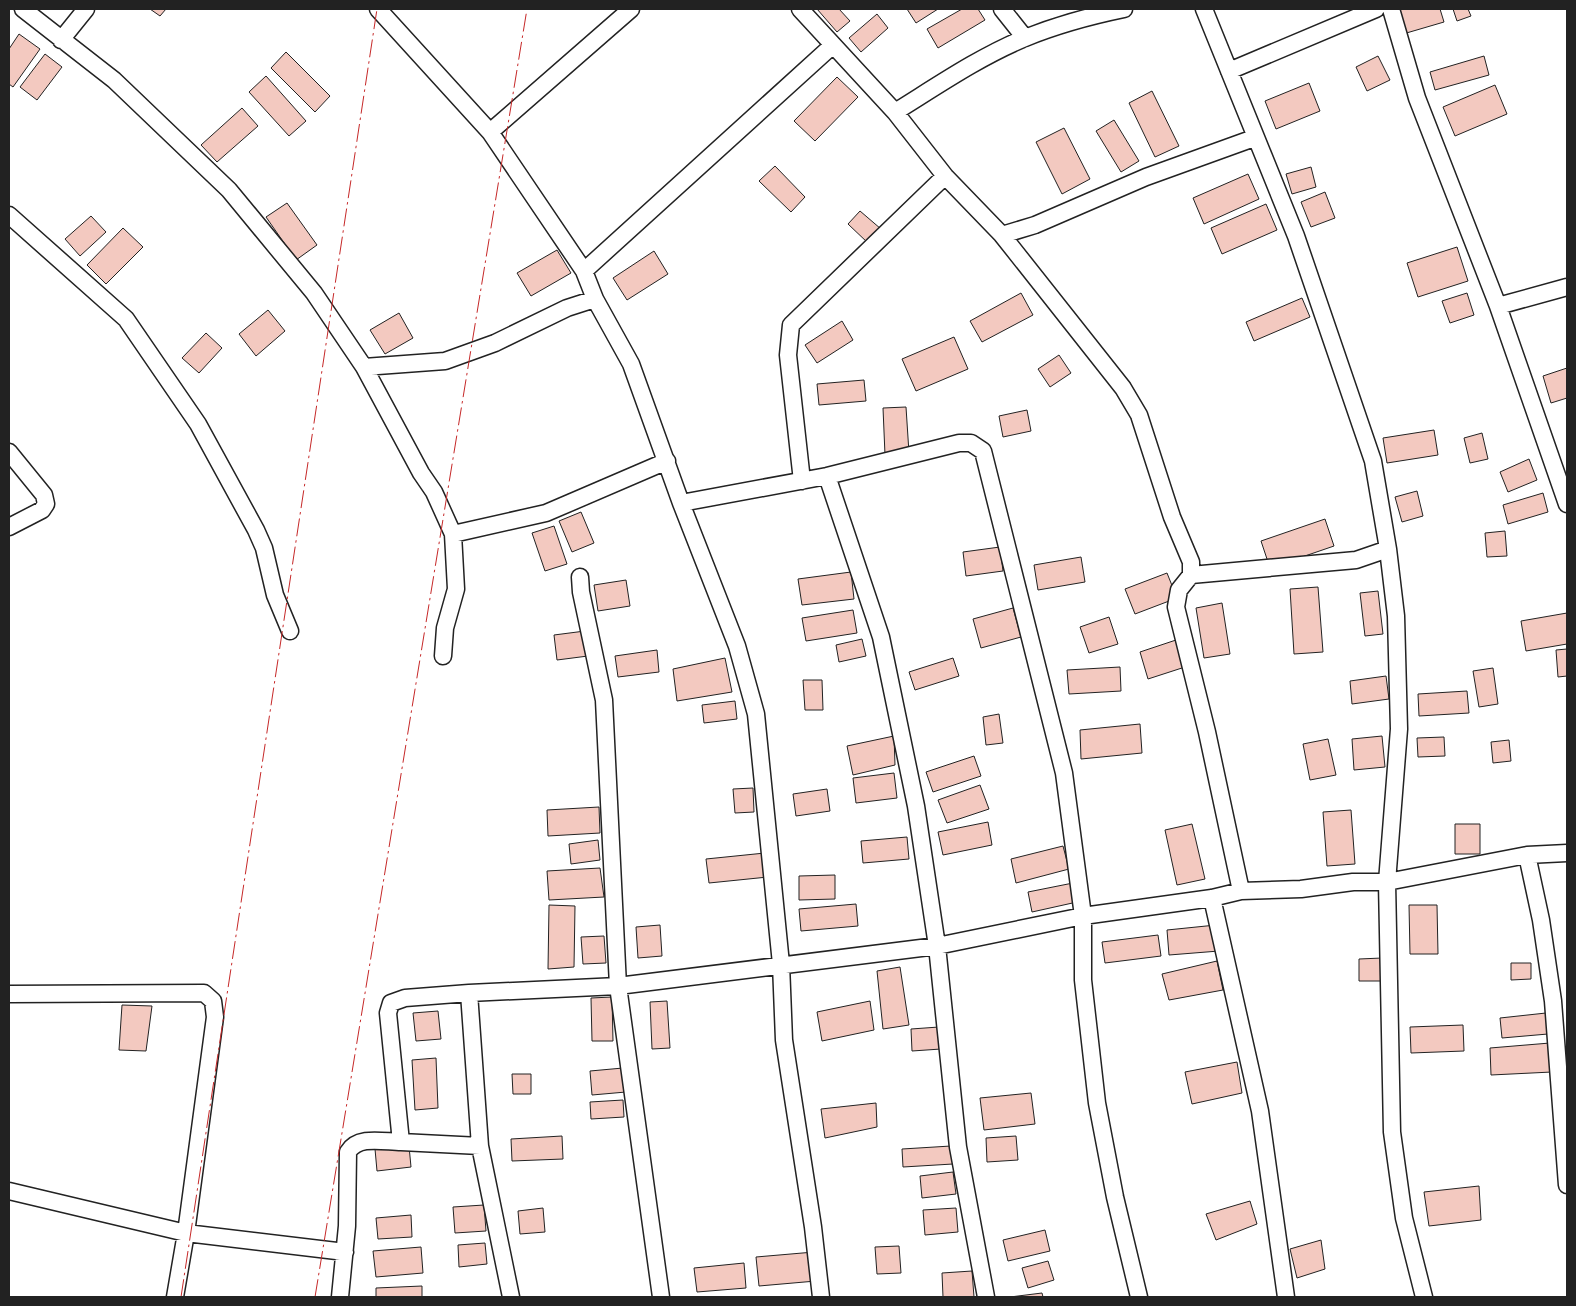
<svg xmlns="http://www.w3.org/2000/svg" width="1576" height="1306" font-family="'Work Sans',sans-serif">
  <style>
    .building { fill: #f3c9c0; stroke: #222 }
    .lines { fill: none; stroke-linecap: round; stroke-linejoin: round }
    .minor-casing { stroke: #222; stroke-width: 19 }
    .minor { stroke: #fff; stroke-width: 16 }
    .power { stroke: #c62828; stroke-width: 1; stroke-dasharray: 18 4 2.5 4; stroke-linecap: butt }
  </style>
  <rect width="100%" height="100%" fill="#fff"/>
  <path class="building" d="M150 9H166L160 16Z
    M817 9H839L850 21 837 32Z
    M907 9H938L916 23Z
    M962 9H978L985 20 938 48 927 29Z
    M1395 9H1440L1444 22 1403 34Z
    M1453 9H1468L1471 16 1457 21Z
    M877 14 888 28 861 52 849 38Z
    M19 34 40 49 13 87 9 84V49Z
    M286 52 330 96 315 112 271 68Z
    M45 54 62 67 37 100 20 87Z
    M1378 56 1390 80 1367 91 1356 67Z
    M1484 56 1489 75 1435 90 1430 72Z
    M266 76 306 121 289 136 249 92Z
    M837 77 858 97 815 141 794 121Z
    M1309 83 1320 111 1276 129 1265 101Z
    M1495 85 1507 114 1455 136 1443 107Z
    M1152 91 1179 146 1155 157 1129 103Z
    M242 108 258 126 217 162 201 145Z
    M1114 120 1139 161 1121 172 1096 131Z
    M1064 128 1090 179 1062 194 1036 142Z
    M775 166 805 197 791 212 759 181Z
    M1311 167 1316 187 1292 194 1286 174Z
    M1248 174 1259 199 1204 224 1193 198Z
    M1325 192 1335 218 1311 227 1301 202Z
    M287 203 317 245 296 260 266 217Z
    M1266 204 1277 230 1222 254 1211 228Z
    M860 211 881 229 868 243 848 224Z
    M91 216 106 232 80 256 65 239Z
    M123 228 143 247 106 284 87 265Z
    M1457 247 1468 281 1418 297 1407 263Z
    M557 250 571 273 531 296 517 273Z
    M654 251 668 274 627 300 613 278Z
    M1021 293 1033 315 982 342 970 321Z
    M1467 293 1474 315 1450 323 1442 301Z
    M1302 298 1310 317 1254 341 1246 322Z
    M268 310 285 331 256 356 239 334Z
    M399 313 413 338 385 354 370 330Z
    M842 321 853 340 817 363 805 345Z
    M206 333 222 348 199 373 182 358Z
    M954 337 968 369 916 391 902 359Z
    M1059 355 1071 373 1050 387 1038 369Z
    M1567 368V398L1551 403 1543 376Z
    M864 380 866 401 819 405 817 384Z
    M906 407 909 453 885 455 883 408Z
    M1027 410 1031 431 1003 437 999 416Z
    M1434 430 1438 455 1387 463 1383 438Z
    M1482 433 1488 459 1470 463 1464 438Z
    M1529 459 1537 480 1508 492 1500 472Z
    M1417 491 1423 516 1402 522 1395 497Z
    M1543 493 1548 512 1508 524 1503 505Z
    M581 512 594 543 572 552 559 521Z
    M1325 519 1334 546 1270 568 1261 541Z
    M554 526 567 564 545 571 532 533Z
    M1505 531 1507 556 1487 557 1485 533Z
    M1000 547 1003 571 966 576 963 552Z
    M1081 557 1085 582 1038 590 1034 565Z
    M851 572 854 599 802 605 798 579Z
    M1167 573 1177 598 1135 614 1125 589Z
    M626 580 630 606 598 611 594 585Z
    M1318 587 1323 652 1294 654 1290 589Z
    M1378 591 1383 634 1365 636 1360 593Z
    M1222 603 1230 654 1204 658 1196 608Z
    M1013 608 1021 637 981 648 973 619Z
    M853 610 857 633 806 641 802 618Z
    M1567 613V644L1526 651 1521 621Z
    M1109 617 1118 644 1089 653 1080 627Z
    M585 631 588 656 557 660 554 635Z
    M862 639 866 656 839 662 836 645Z
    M1176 640 1185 667 1148 679 1140 652Z
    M1567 649V676L1558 677 1556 650Z
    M657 650 659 672 618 677 615 656Z
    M725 658 732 692 677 701 673 669Z
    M953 658 959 676 915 690 909 672Z
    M1120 667 1121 691 1069 694 1067 670Z
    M1493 668 1498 704 1479 707 1473 671Z
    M1386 676 1389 699 1352 704 1350 681Z
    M803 680H822L823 710H805Z
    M1467 691 1469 713 1419 716 1418 694Z
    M735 701 737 719 704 723 702 705Z
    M999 714 1003 743 986 745 983 717Z
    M1140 724 1142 753 1081 759 1080 730Z
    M894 736 895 765 853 775 847 746Z
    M1382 736 1385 767 1354 770 1352 739Z
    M1444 737 1445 756 1418 757 1417 738Z
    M1328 739 1336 775 1310 780 1303 744Z
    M1509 740 1511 761 1493 763 1491 742Z
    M974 756 981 776 933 792 926 772Z
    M894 773 897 798 856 803 853 778Z
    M980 785 989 809 947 823 938 800Z
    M753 788 754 812 735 813 733 789Z
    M827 789 830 811 796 816 793 794Z
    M599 807 600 833 548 836 547 810Z
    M1351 810 1355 864 1327 866 1323 812Z
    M988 822 992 845 943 855 938 832Z
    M1192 824 1205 879 1177 885 1165 830Z
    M1455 824H1480V854H1455Z
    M907 837 909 859 863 863 861 841Z
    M598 840 600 860 571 864 569 844Z
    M1063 846 1069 869 1016 883 1011 859Z
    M765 853 768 877 709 883 706 859Z
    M600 868 604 897 549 900 547 871Z
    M835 875V899L799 900V876Z
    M1073 883 1077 902 1032 912 1028 892Z
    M856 904 858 926 801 931 799 909Z
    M549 905 575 906 574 967 548 969Z
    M1409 905H1437L1438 954H1410Z
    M660 925 662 956 638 958 636 927Z
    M1216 925 1219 951 1169 955 1167 930Z
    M1158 935 1161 956 1105 963 1102 942Z
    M604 936 606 963 583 964 581 937Z
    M1382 958V981H1359V959Z
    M1217 961 1223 990 1169 1000 1162 974Z
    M1511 963H1531V979L1511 980Z
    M900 967 909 1025 883 1029 877 971Z
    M612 997 613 1041H592L591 998Z
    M667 1001 670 1048 652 1049 650 1002Z
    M870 1001 874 1030 822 1041 817 1012Z
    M122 1005 152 1006 146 1051 119 1050Z
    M438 1011 441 1039 416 1041 413 1013Z
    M1546 1013 1548 1034 1502 1038 1500 1018Z
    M1463 1025 1464 1051 1411 1053 1410 1027Z
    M939 1027 941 1049 912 1051 911 1029Z
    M1550 1043 1552 1072 1491 1075 1490 1048Z
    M436 1058 438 1108 415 1110 412 1060Z
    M1237 1062 1242 1093 1192 1104 1185 1072Z
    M623 1068 626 1092 592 1095 590 1071Z
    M512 1074H531V1094H513Z
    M1031 1093 1035 1124 984 1130 980 1098Z
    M623 1100 624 1117 591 1119 590 1102Z
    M876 1103 877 1127 825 1138 821 1109Z
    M562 1136 563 1159 512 1161 511 1139Z
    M1016 1136 1018 1160 987 1162 986 1138Z
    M409 1146 411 1167 377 1171 375 1149Z
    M951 1146 953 1164 903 1167 902 1149Z
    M953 1172 956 1194 922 1198 920 1176Z
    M1479 1186 1481 1220 1429 1226 1424 1192Z
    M1250 1201 1257 1224 1216 1240 1206 1214Z
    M484 1205 486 1231 455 1233 453 1207Z
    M543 1208 545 1232 520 1234 518 1211Z
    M956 1208 958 1232 925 1235 923 1210Z
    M411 1215 412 1237 378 1239 376 1218Z
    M1045 1230 1050 1251 1008 1261 1003 1240Z
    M1321 1240 1325 1269 1297 1278 1290 1249Z
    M485 1243 487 1264 459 1267 458 1245Z
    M899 1246 901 1273 877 1274 875 1247Z
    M421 1247 423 1273 376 1277 373 1251Z
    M814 1252 816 1281 759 1286 756 1257Z
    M1048 1261 1054 1280 1028 1288 1022 1268Z
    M744 1263 746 1288 697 1292 694 1268Z
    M972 1271 974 1297H943L942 1273Z
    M422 1286V1297H376V1288Z
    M1042 1293 1043 1297H1010Z"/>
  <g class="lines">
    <defs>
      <path id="minor" d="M23 9 114 80 229 190 314 293 364 367 421 473 434 492 453 534 546 513 667 461
        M378 9 490 132 584 271 595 299 631 364 681 503 737 646 756 714 781 964 784 1040 813 1227 821 1297
        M800 9 895 112 945 176 1002 235 1123 388 1139 415 1172 517 1191 562V575L1179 590 1176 607 1207 732 1241 891
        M1002 9 1025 38
        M1204 9 1296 236 1373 461 1388 549 1396 616 1399 729 1387 882 1392 1132 1404 1218 1424 1297
        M1391 9 1417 98 1498 306 1567 504
        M61 40 86 9
        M1229 71 1376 9
        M895 112C937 86 979 57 1025 38 1057 25 1090 16 1124 9
        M490 132 631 9
        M9 215 126 319 198 424 256 530 264 548 275 595 290 631
        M1002 235 1035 225 1146 177 1254 138
        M584 271 833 45
        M1498 306 1567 287
        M364 367 445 361 495 343 567 308 595 299
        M9 452 44 495 46 504 42 510 9 527
        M827 476 881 637 916 806 937 946 958 1147 986 1297
        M802 481 788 355 791 325 945 176
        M681 503 827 476 959 443H971L983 451 1064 773 1083 916V980L1097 1103 1115 1197 1139 1297
        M1191 575 1356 560 1388 549
        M580 577 581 592 604 700 618 986 661 1297
        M443 656 445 628 456 589 453 534
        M1527 855 1541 920 1553 1001 1567 1185
        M1212 898 1260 1111 1286 1297
        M469 993 480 1146 511 1297
        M9 994 204 993 213 1001 215 1017 186 1233 175 1297
        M401 1142 480 1146
        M9 1191 186 1233 345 1252
        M340 1297 347 1226 348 1152C358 1135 384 1142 401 1142L388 1013 391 1003 405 998 469 993 618 986 937 946 1083 916 1212 898 1241 891 1301 889 1353 882H1387L1527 855 1567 853"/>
    </defs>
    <use href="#minor" class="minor-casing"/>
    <use href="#minor" class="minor"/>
    <path class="power" d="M181 1297 377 9
      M315 1297 527 9"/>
  </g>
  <rect width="1576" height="1306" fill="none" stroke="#222222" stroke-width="20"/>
</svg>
